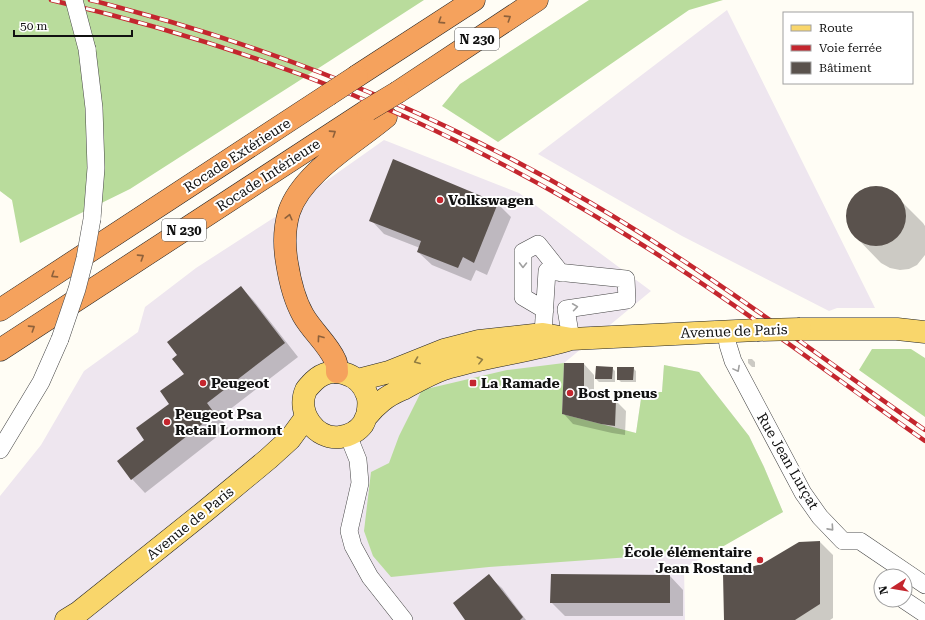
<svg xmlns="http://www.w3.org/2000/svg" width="925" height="620" font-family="'Roboto Serif',serif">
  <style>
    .industrial { fill: #eee6ef }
    .forest { fill: #b9dc9c }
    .shadow { fill: #0003 }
    .building { fill: #5a524d }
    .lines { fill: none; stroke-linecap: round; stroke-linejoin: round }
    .minor-casing { stroke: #444; stroke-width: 18 }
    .major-casing { stroke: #222; stroke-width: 23 }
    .highway-casing { stroke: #222; stroke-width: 23 }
    .minor { stroke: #fff; stroke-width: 17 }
    .major { stroke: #f9d66b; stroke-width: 22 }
    .highway { stroke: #f5a25d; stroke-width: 22 }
    .rail-casing { stroke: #c4262e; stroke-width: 4.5 }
    .rail { stroke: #fff; stroke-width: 3; stroke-dasharray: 9; stroke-linecap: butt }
    .minor-bridge-casing { stroke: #444; stroke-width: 18; stroke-linecap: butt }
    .major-bridge-casing { stroke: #222; stroke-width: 23; stroke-linecap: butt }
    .highway-bridge-casing { stroke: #222; stroke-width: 23; stroke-linecap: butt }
    .minor-bridge { stroke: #fff; stroke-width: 17 }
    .major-bridge { stroke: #f9d66b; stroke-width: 22 }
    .highway-bridge { stroke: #f5a25d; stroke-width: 22 }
    .oneway { stroke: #8e613b }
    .oneway2 { stroke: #a0a0a0 }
    .oneway3 { stroke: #917d42 }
    .poi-dot { fill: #c4262e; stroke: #fff; stroke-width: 1.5 }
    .labels { text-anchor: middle; stroke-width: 4; stroke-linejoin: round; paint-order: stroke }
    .shield { fill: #fff; stroke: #585858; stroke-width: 1 }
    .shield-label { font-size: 13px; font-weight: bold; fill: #111 }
    .street-label { font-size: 14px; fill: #111; stroke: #fff }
    .poi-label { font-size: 14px; font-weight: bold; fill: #111; stroke: #fff; text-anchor: start }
  </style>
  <rect width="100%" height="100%" fill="#fffdf5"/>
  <path class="industrial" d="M727 10 875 308H837L829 311 682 236 538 154Z
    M384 140 519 193 651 291 564 363 562 414 636 433 642 392H662L664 365 699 372 749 436 764 467 783 512 684 568 685 620H0V496L41 445 84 371 138 332 145 307 196 268 275 217Z"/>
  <path class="forest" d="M0 0H424L294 84 130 189 20 243 12 200 0 191Z
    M589 0H723L689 10 498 142 442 106 460 84Z
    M872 349H911L925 358V417L859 370Z
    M564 363 562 414 636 433 642 392H662L664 365 699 372 749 436 764 467 783 512 715 551 489 567 391 577 373 556 364 531 371 472 389 463 399 436 422 390 507 370Z"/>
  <path class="shadow" d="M393 161 498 204 511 217 487 275 476 270 471 281 432 265 418 252 420 248 384 234 371 220Z
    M874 187 883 188 892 192 923 223 925 226V255L917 265 909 269 900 270 890 268 881 263 850 231 847 221V211L850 202 856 194 864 189Z
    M241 287 254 301 298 357 220 417 228 428 145 493 132 479 118 461 146 440 170 404 186 374Z
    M748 359H752L755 362V367H752L748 363Z
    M584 364 594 375V396H588V401H616L626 411 625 435 612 433 573 424 563 413Z
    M612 368 615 371V382H599L596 379Z
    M633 368 636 371V382H621L618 379Z
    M820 542 833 555V618L830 620H725L763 565Z
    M670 576 683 590V616H565L551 602Z
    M494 581 502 588 526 620H467Z"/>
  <path class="building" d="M393 159 498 203 474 263 463 257 458 268 417 252 421 241 369 221Z
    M846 216a30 30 0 1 1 60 0a30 30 0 1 1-60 0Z
    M241 286 285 343 207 403 215 414 131 480 117 461 144 440 136 428 169 404 160 391 184 374 172 359 177 355 167 342Z
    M564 363H584V386H578V400H616L615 426 601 424 562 414Z
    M596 366 613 367 612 379H595Z
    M617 367H634L633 380H617Z
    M820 541V604L795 620H724L723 574 762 564 799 542Z
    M489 574 523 617 520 620H465L453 603Z
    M551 574 670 575V603H550Z"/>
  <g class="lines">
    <defs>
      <path id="minor" d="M87 49 94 108 96 168 92 219
        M545 310 523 297V252L538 244 561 273
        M726 332 728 345 733 361 803 493 820 517 843 541H860L925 585
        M543 334 547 271 626 279 627 300 566 309 571 339
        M348 435 358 460 360 483 349 531 353 546 370 577 404 620
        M0 450 41 382 60 339
        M904 600 925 614"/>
      <path id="major" d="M800 329H897L925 332
        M358 380 389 372 444 350 479 341 543 334 571 339 757 330
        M367 416C368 409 370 402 367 395 360 373 331 364 314 381 311 384 308 387 306 390 296 413 316 440 340 437 349 436 358 431 363 424 365 421 365 418 367 416 371 411 377 405 382 401 388 396 396 392 403 389 416 382 430 374 444 369 486 356 529 352 571 339
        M66 620 79 612 204 512 268 459 290 439 306 417"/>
      <path id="highway" d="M357 76 474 0
        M398 92 537 0
        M0 310 328 95
        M0 350 368 110
        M337 372C337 368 337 363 335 360 328 344 312 331 303 315 294 299 290 282 287 263 284 246 284 229 289 212 302 173 355 143 386 117"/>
    </defs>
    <use href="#minor" class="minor-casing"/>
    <use href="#major" class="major-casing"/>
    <use href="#highway" class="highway-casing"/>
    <use href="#minor" class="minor"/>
    <use href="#major" class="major"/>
    <use href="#highway" class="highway"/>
    <defs>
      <path id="rail" d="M51 0C154 24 255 55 353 95 372 103 390 110 408 118 482 152 554 190 623 233 727 296 825 371 925 441
        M90 0C116 6 142 14 168 21 315 64 458 125 591 203 707 271 815 353 925 430"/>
    </defs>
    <use href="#rail" class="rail-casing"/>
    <use href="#rail" class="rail"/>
    <defs>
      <path id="minor-bridge" d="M74 0 87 49
        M60 339 77 289 85 258 92 219"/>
      <path id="major-bridge" d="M757 330 800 329"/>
      <path id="highway-bridge" d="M328 95 357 76
        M368 110 398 92"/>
    </defs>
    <use href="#minor-bridge" class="minor-bridge-casing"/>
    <use href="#major-bridge" class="major-bridge-casing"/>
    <use href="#highway-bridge" class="highway-bridge-casing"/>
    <use href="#minor-bridge" class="minor-bridge"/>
    <use href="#major-bridge" class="major-bridge"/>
    <use href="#highway-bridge" class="highway-bridge"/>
  </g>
  <defs><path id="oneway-chevron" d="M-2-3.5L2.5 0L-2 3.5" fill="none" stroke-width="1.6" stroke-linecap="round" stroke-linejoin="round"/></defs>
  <g class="oneway">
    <use href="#oneway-chevron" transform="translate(508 18) rotate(-33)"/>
    <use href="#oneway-chevron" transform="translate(441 21) rotate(147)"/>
    <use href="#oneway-chevron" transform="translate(333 133) rotate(-33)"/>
    <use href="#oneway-chevron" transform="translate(289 217) rotate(-76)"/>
    <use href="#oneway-chevron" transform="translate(141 257) rotate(-33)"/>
    <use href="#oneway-chevron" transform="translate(54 275) rotate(147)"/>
    <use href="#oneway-chevron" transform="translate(32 328) rotate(-33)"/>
    <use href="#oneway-chevron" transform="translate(320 338) rotate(-126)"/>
  </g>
  <g class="oneway2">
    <use href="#oneway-chevron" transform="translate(523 265) rotate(91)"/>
    <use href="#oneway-chevron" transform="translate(575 307) rotate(-8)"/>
    <use href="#oneway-chevron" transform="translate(737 369) rotate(62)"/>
    <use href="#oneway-chevron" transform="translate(831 528) rotate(48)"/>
  </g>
  <g class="oneway3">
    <use href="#oneway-chevron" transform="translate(480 360) rotate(-14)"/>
    <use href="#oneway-chevron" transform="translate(417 361) rotate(159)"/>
  </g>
  <g class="poi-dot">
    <circle cx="440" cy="200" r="4"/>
    <circle cx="203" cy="383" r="4"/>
    <rect x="469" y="379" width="8" height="8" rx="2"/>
    <circle cx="570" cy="393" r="4"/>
    <circle cx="167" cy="422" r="4"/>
    <circle cx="760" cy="560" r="4"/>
  </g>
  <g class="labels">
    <g class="shield">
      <rect x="455" y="28" width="44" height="22" rx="3"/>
      <rect x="162" y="219" width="44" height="22" rx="3"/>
    </g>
    <g class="shield-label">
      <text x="477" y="44">N 230</text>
      <text x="184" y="235">N 230</text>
    </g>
    <g class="street-label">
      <text transform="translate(237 155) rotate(-33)" y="5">Rocade Extérieure</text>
      <text transform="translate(268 175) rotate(-33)" y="5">Rocade Intérieure</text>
      <text transform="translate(734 331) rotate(-2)" y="5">Avenue de Paris</text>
      <text transform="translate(788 461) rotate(60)" y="5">Rue Jean Lurçat</text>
      <text transform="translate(190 523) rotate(-39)" y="5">Avenue de Paris</text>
    </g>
    <g class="poi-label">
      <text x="448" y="205">Volkswagen</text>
      <text x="211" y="388">Peugeot</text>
      <text x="481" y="388">La Ramade</text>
      <text x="578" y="398">Bost pneus</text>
      <text x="175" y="419">Peugeot Psa<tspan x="175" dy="16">Retail Lormont</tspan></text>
      <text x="752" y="557" text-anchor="end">École élémentaire<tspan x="752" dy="16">Jean Rostand</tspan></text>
    </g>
  </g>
  <rect x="783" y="12" width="130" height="72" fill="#ffffff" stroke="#a0a0a0"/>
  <rect x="791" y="25" width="20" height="6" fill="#f9d66b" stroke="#a0a0a0"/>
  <text x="819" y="32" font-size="12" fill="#111111">Route</text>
  <rect x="791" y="45" width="20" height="6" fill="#c4262e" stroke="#a0a0a0"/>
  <text x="819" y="52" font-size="12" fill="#111111">Voie ferrée</text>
  <rect x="791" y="62" width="20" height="12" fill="#5a524d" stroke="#a0a0a0"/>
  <text x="819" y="72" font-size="12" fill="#111111">Bâtiment</text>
  <g transform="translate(893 588) rotate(258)"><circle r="19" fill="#ffffff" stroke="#a0a0a0"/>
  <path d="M0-3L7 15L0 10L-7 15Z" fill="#c4262e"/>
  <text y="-6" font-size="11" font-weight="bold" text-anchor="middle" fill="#111111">N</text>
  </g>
  <path d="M14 30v6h118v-6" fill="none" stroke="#111111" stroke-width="2"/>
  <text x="20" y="30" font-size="12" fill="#111111" stroke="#ffffff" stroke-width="3" paint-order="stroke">50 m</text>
</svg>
